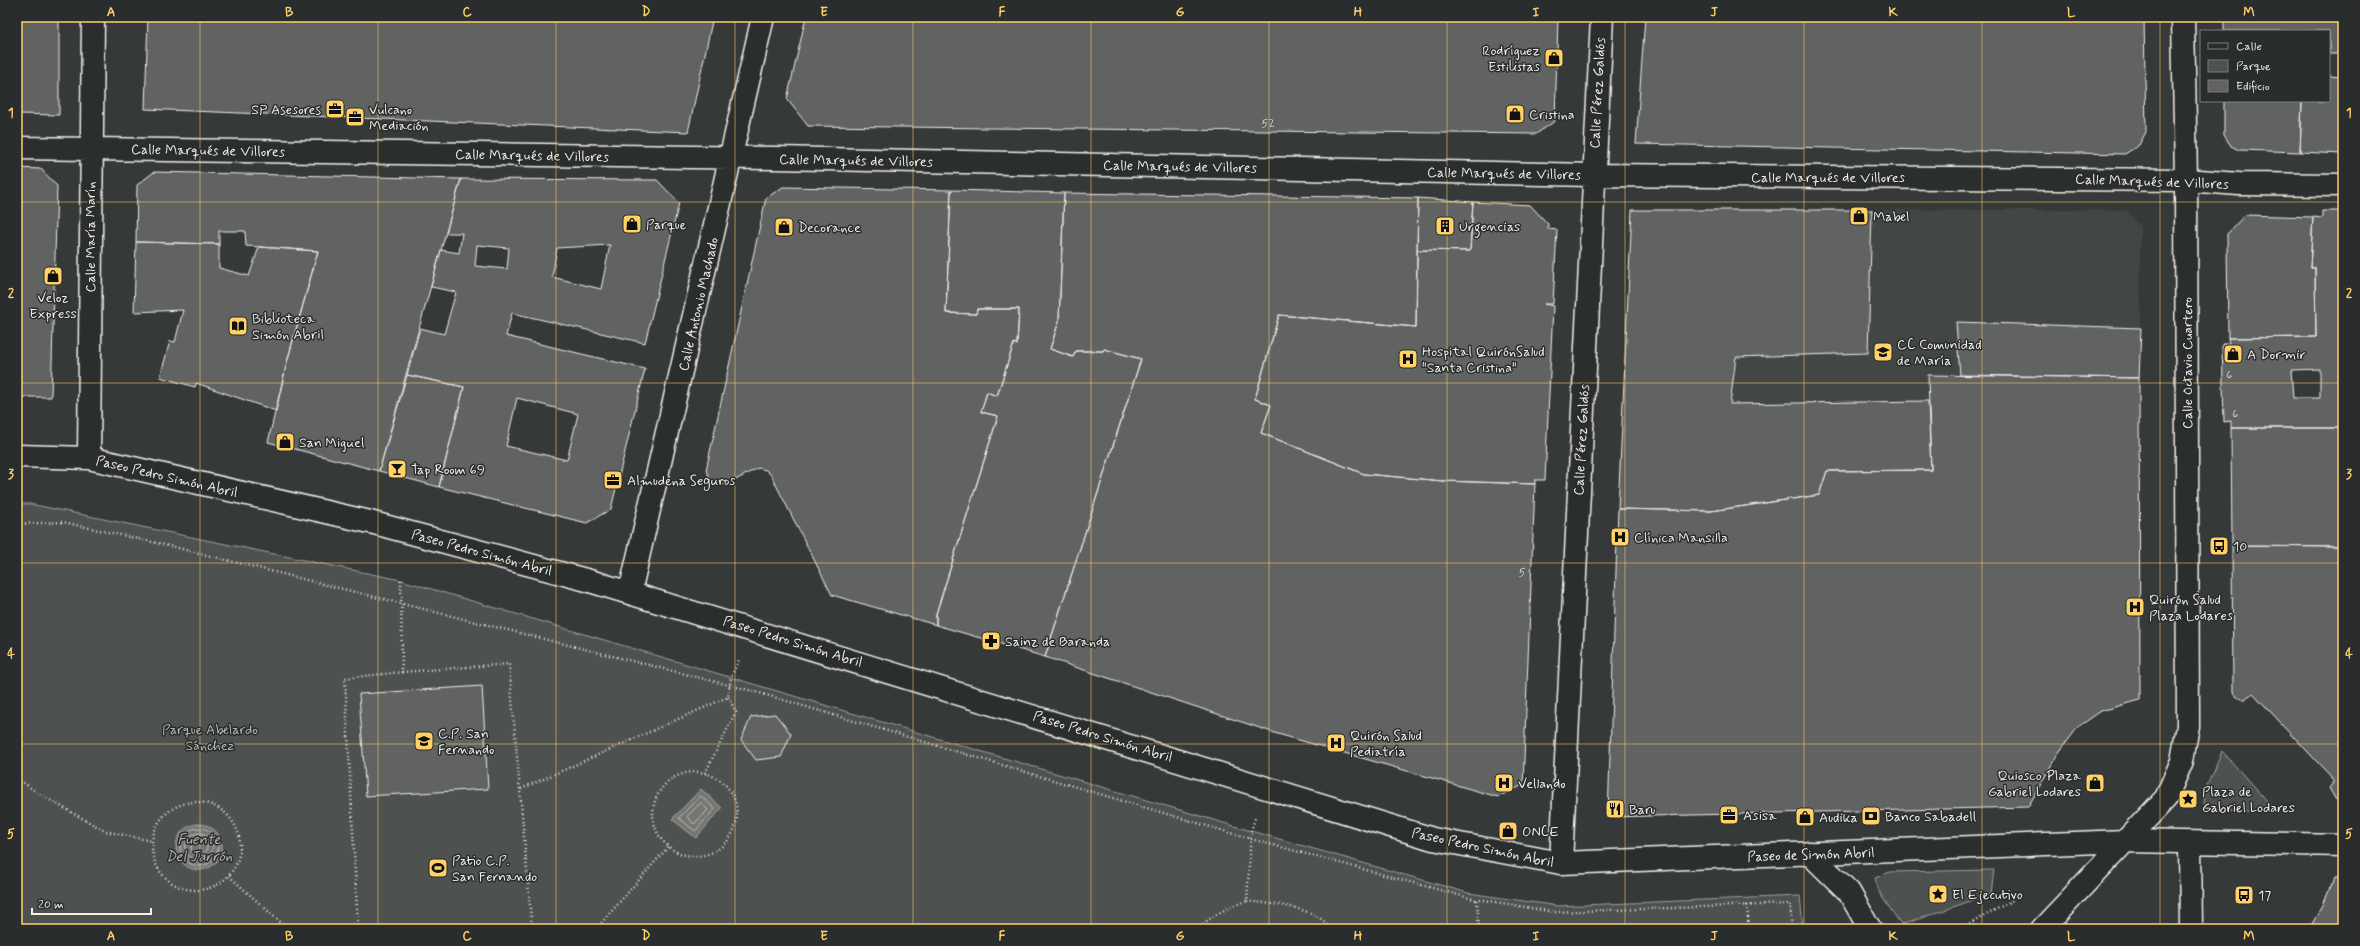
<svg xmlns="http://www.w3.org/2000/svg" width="2360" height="946" font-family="Mynerve,sans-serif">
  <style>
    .built { fill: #434645 }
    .green { fill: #4e514f; stroke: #a1a19c }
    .water { fill: #757572; stroke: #a8a7a1 }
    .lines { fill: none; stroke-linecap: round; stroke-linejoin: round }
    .shore { stroke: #c1bfb9; stroke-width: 1 }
    .building { fill: #616362; stroke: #f4f1e8; fill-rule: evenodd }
    .pedestrian-casing { stroke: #f4f1e8; stroke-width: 25 }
    .minor-casing { stroke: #f4f1e8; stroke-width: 25 }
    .path { stroke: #f4f1e8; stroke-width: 2.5; stroke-dasharray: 1 3; stroke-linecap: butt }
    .pedestrian { stroke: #2a2d2e; stroke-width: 22 }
    .minor { stroke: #2a2d2e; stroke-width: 22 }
    .grid { fill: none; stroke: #ffd166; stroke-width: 1; stroke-opacity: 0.55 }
    .labels { text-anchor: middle; stroke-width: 3; stroke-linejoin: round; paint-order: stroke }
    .number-label { font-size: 12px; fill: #cfcec6 }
    .poi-label { font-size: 14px; fill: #f4f1e8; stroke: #2a2d2e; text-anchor: start }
    .street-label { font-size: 14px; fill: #f4f1e8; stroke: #2a2d2e }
    .park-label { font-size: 14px; fill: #bab9b2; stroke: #2a2d2e }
    .water-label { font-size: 15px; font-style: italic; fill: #b4b3ad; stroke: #2a2d2e }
    .neatline { fill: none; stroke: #ffd166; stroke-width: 1.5 }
    .grid-label { font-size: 13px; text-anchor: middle; font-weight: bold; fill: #ffd166 }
  </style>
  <rect width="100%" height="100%" fill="#363939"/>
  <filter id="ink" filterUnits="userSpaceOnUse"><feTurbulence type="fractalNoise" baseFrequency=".025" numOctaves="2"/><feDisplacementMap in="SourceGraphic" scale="8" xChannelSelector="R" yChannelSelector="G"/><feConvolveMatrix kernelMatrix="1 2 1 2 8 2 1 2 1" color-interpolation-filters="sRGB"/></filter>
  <g filter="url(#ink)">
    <path class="built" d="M1632 210H2126L2140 226 2141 328 2139 378 1928 375 1931 470 1618 509Z"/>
    <path class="green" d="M17 504H30L401 580 1251 831 1468 893 1558 906 1800 896 1803 929H17Z
      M2222 751 2275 811C2252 811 2225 816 2204 803L2205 790Z
      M1994 870 1991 894 1901 925C1891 908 1878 896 1875 878L1890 872Z"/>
    <path class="water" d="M701 789 722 808 696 838 672 819Z
      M176 847a23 23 0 1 1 46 0a23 23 0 1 1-46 0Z"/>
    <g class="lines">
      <path class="shore" d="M701 796 715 809 695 831 679 818Z
        M701 803 708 810 694 824 687 817Z
        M180 847a19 19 0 1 1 38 0a19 19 0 1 1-38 0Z
        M185 847a14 14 0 1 1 28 0a14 14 0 1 1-28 0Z
        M191 847a8 8 0 1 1 16 0a8 8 0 1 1-16 0Z"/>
    </g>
    <path class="building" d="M17 17H59V115L17 114Z
      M148 17H713L688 132 145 109Z
      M806 17H1558L1555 121 1536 134 808 126 787 99Z
      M1645 17H2144L2146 132 2139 145 2125 154 1636 144Z
      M2224 17H2343V54H2329V31H2224Z
      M2329 76 2343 77V154L2300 152 2302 101H2329Z
      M2224 101H2302L2300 152 2239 150 2231 146 2224 135Z
      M17 168 41 169 57 186 51 397H17Z
      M154 172 461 179 379 471 268 442 287 362 318 251 246 246 245 231H219V244L136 242 137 185Z
      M461 179 657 180 679 203 645 343 512 313 506 336 645 369 611 509 587 523 439 487 464 387 407 375 420 328 444 334 456 292 431 287 441 250 459 253 462 233H446ZM477 245 509 248 507 269 475 266ZM610 245 601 289 552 277 557 248ZM517 398 578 414 567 460 506 446Z
      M783 187 951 190 946 313 976 314 977 309H1019L1017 345 1014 343 997 396 987 392 981 412 998 416 936 614V625L832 595 771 475 766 470 758 468 726 485 711 480 706 470 766 198Z
      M951 190 1064 193 1059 321 1050 349 1073 357 1076 351H1103L1104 349 1141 359 1045 657 936 625V614L998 416 981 412 987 392 997 396 1014 343 1017 345 1019 309H977L976 314 946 313Z
      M1064 193 1418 198 1416 327 1279 315 1255 399 1271 405 1261 433 1364 474 1443 481 1535 484 1523 785 1498 797 1278 734 1045 657 1141 359 1104 349 1103 351H1076L1073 357 1050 349 1059 321Z
      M1418 198 1473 202 1470 251 1417 250Z
      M1473 202 1530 205 1548 224V229L1557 230 1553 304H1544L1553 306 1545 480H1535V484L1443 481 1364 474 1261 433 1271 405 1255 399 1279 315 1416 327 1417 250 1470 251Z
      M1632 210H1872L1868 353 1736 357 1730 404 1928 401 1931 470 1827 471 1819 495 1711 511 1618 509Z
      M2322 211H2343V428H2231V421L2224 422 2222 344H2229L2228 338 2316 337 2315 268H2310L2313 217 2322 218ZM2320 369V398H2293L2291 370Z
      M2245 215 2313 217 2310 268H2315L2316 337 2228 338 2227 234Z
      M136 242 219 244V268L249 276 259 247 318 251 287 362 276 411 196 383 195 387 160 377 170 341 175 342 183 310 134 312Z
      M1956 322 2141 328 2139 378 1960 375Z
      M407 375 464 387 439 487 379 471Z
      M1928 375 2139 378 2140 700 2101 711 2078 727 2057 755 2028 807 1608 817 1618 509 1711 511 1819 495 1827 471 1931 470Z
      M2231 428H2343V547L2232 546Z
      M2232 546 2343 547V801L2336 800 2329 788 2335 781 2253 693 2243 700 2237 697 2233 692Z
      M482 686 488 789 366 796 359 694Z
      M775 714 791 734 781 757 756 760 741 740 751 717Z
      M2333 878H2343V929H2309L2323 905Z"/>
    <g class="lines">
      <defs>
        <path id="pedestrian" d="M2190 843 2191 929"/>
        <path id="minor" d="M17 148 776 158 1593 175 2186 180 2239 184 2343 185
          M17 456 89 458 370 522 590 581 1433 839 1561 863 2126 841 2343 845
          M89 458 93 17
          M630 592 763 17
          M1809 853 1849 892 1870 929
          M1561 863 1602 17
          M2042 929 2166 798 2182 761 2188 726 2186 180 2183 17"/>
      </defs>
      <use href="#pedestrian" class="pedestrian-casing"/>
      <use href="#minor" class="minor-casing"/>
      <path class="path" d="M17 524 63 522 174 547 753 691 1251 839 1477 900
        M401 580 402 672 509 664 532 929
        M653 814a42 42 0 1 1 84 0a42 42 0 1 1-84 0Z
        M705 773 736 712 728 697
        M17 778 39 794 105 831 152 841
        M521 789 728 697 731 677 739 660
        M152 846a44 44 0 1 1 88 0a44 44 0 1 1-88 0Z
        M229 876 288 929
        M1247 901C1275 905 1312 905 1332 929
        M1747 905 1749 929
        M358 929 345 678 402 672
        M596 929 668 847
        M1197 929C1212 916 1228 906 1247 901L1251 831 1255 818
        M1479 929 1477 900H1485L1554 912 1790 904 1792 929
        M1950 929 1968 925 2013 900"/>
      <use href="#pedestrian" class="pedestrian"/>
      <use href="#minor" class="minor"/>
    </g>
  </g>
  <path class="grid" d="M200 17V929M378 17V929M556 17V929M735 17V929M913 17V929M1091 17V929M1269 17V929M1447 17V929M1625 17V929M1804 17V929M1982 17V929M2160 17V929M17 202H2343M17 383H2343M17 563H2343M17 744H2343"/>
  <defs>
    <symbol id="shop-square" viewBox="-11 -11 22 22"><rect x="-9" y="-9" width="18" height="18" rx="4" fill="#ffd166" stroke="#2a2d2e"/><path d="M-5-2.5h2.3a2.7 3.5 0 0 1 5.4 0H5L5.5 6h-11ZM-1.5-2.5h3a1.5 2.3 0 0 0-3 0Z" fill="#111"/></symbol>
    <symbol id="office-square" viewBox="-11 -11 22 22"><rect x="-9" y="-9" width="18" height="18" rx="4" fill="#ffd166" stroke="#2a2d2e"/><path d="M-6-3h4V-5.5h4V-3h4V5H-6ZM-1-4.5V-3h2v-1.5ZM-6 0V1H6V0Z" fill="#111"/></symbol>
    <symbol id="building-square" viewBox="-11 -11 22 22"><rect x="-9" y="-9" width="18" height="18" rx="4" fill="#ffd166" stroke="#2a2d2e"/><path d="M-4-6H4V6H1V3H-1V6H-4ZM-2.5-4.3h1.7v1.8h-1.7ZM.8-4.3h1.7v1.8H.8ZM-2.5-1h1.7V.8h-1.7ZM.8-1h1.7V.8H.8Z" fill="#111"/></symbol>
    <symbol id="library-square" viewBox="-11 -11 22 22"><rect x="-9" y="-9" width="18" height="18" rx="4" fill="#ffd166" stroke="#2a2d2e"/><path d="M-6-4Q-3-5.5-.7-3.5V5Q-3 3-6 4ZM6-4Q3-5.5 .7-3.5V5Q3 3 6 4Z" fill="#111"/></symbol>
    <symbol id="school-square" viewBox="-11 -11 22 22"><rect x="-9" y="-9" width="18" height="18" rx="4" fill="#ffd166" stroke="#2a2d2e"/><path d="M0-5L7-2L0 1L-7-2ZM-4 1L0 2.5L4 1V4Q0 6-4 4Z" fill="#111"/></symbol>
    <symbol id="hospital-square" viewBox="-11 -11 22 22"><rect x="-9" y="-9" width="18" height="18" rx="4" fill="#ffd166" stroke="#2a2d2e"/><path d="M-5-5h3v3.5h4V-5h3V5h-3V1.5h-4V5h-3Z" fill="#111"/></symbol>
    <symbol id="bar-square" viewBox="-11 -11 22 22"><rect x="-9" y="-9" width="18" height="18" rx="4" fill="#ffd166" stroke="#2a2d2e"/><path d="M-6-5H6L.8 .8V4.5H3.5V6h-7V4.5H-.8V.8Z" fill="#111"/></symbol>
    <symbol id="bus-square" viewBox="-11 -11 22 22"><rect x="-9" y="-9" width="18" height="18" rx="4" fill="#ffd166" stroke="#2a2d2e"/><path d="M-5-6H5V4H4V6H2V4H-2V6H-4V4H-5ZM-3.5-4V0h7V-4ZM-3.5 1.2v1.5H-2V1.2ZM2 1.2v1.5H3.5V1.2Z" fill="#111"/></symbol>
    <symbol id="pharmacy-square" viewBox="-11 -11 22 22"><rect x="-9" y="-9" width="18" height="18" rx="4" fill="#ffd166" stroke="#2a2d2e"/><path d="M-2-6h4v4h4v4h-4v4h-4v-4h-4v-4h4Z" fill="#111"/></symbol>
    <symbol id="sight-square" viewBox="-11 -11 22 22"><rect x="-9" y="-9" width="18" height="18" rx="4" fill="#ffd166" stroke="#2a2d2e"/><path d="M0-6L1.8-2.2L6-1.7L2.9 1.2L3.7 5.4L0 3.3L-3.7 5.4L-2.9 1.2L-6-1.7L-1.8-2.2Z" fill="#111"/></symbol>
    <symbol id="restaurant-square" viewBox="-11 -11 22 22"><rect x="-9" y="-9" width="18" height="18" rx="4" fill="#ffd166" stroke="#2a2d2e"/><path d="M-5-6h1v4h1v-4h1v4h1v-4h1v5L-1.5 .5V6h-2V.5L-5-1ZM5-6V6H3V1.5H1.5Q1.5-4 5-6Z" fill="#111"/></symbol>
    <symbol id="bank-square" viewBox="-11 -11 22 22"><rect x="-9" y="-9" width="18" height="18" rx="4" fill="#ffd166" stroke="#2a2d2e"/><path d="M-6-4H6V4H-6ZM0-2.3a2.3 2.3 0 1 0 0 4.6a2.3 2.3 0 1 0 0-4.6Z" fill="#111"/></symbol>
    <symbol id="stadium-square" viewBox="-11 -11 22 22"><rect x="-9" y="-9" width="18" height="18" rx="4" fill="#ffd166" stroke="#2a2d2e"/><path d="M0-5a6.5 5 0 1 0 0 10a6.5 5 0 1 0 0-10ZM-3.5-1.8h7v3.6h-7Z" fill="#111"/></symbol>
  </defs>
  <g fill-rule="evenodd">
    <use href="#shop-square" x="1543" y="47" width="22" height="22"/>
    <use href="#office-square" x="324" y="98" width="22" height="22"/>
    <use href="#shop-square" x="1504" y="103" width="22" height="22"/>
    <use href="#office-square" x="344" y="106" width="22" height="22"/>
    <use href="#shop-square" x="1848" y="205" width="22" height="22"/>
    <use href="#shop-square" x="621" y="213" width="22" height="22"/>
    <use href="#building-square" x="1434" y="215" width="22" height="22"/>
    <use href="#shop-square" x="773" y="216" width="22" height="22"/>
    <use href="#shop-square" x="42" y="265" width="22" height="22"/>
    <use href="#library-square" x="227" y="315" width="22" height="22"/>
    <use href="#school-square" x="1872" y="341" width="22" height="22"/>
    <use href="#shop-square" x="2222" y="343" width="22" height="22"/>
    <use href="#hospital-square" x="1397" y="348" width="22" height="22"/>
    <use href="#shop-square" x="274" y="431" width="22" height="22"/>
    <use href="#bar-square" x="386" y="458" width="22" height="22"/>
    <use href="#office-square" x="602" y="469" width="22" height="22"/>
    <use href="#hospital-square" x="1609" y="526" width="22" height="22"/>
    <use href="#bus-square" x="2208" y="535" width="22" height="22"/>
    <use href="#hospital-square" x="2124" y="596" width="22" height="22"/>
    <use href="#pharmacy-square" x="980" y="630" width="22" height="22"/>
    <use href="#school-square" x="413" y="730" width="22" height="22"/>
    <use href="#hospital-square" x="1325" y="732" width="22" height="22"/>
    <use href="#hospital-square" x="1493" y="772" width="22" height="22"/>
    <use href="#shop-square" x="2084" y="772" width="22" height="22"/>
    <use href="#sight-square" x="2177" y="788" width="22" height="22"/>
    <use href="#restaurant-square" x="1604" y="798" width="22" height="22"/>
    <use href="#office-square" x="1718" y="804" width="22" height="22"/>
    <use href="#bank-square" x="1860" y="805" width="22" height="22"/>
    <use href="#shop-square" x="1794" y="806" width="22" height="22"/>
    <use href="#shop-square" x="1497" y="820" width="22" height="22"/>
    <use href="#stadium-square" x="427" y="857" width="22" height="22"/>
    <use href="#sight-square" x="1927" y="883" width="22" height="22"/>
    <use href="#bus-square" x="2233" y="884" width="22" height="22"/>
  </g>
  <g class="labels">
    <g class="number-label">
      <text x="1268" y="127">52</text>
      <text x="2229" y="378">6</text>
      <text x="2235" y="417">6</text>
      <text x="1522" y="576">5</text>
    </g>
    <g class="poi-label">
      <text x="1540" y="55" text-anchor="end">Rodríguez<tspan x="1540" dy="16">Estilistas</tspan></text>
      <text x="321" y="114" text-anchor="end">SP Asesores</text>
      <text x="369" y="114">Vulcano<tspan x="369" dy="16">Mediación</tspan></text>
      <text x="1529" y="119">Cristina</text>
      <text x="1873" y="221">Mabel</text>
      <text x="646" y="229">Parque</text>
      <text x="1459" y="231">Urgencias</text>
      <text x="798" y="232">Decorance</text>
      <text x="53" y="302" text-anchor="middle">Veloz<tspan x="53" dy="16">Express</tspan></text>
      <text x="252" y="323">Biblioteca<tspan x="252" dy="16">Simón Abril</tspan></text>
      <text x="1897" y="349">CC Comunidad<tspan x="1897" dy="16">de María</tspan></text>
      <text x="1422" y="356">Hospital QuirónSalud<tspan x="1422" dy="16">"Santa Cristina"</tspan></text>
      <text x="2247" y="359">A Dormir</text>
      <text x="299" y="447">San Miguel</text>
      <text x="411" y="474">Tap Room 69</text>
      <text x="627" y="485">Almudena Seguros</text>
      <text x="1634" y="542">Clínica Mansilla</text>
      <text x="2233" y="551">10</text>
      <text x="2149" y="604">Quirón Salud<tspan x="2149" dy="16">Plaza Lodares</tspan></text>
      <text x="1005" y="646">Sainz de Baranda</text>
      <text x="438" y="738">C.P. San<tspan x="438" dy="16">Fernando</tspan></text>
      <text x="1350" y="740">Quirón Salud<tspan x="1350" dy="16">Pediatría</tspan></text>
      <text x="2081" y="780" text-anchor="end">Quiosco Plaza<tspan x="2081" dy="16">Gabriel Lodares</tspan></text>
      <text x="1518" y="788">Vellando</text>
      <text x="2202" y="796">Plaza de<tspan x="2202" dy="16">Gabriel Lodares</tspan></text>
      <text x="1629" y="814">Baru</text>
      <text x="1743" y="820">Asisa</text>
      <text x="1885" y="821">Banco Sabadell</text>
      <text x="1819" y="822">Audika</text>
      <text x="1522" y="836">ONCE</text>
      <text x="452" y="865">Patio C.P.<tspan x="452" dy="16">San Fernando</tspan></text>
      <text x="1952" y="899">El Ejecutivo</text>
      <text x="2258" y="900">17</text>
    </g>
    <g class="street-label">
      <text transform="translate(1597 93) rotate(-87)" y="5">Calle Pérez Galdós</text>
      <text transform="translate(208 150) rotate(1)" y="5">Calle Marqués de Villores</text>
      <text transform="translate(532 155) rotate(1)" y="5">Calle Marqués de Villores</text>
      <text transform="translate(856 160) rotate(1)" y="5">Calle Marqués de Villores</text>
      <text transform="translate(1180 166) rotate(1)" y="5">Calle Marqués de Villores</text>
      <text transform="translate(1504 173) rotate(1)" y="5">Calle Marqués de Villores</text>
      <text x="1828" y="182">Calle Marqués de Villores</text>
      <text transform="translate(2152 181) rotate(2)" y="5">Calle Marqués de Villores</text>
      <text transform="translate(90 237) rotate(-90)" y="5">Calle María Marín</text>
      <text transform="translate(698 304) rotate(-77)" y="5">Calle Antonio Machado</text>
      <text transform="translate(2187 363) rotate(-90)" y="5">Calle Octavio Cuartero</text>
      <text transform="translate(1581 440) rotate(-87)" y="5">Calle Pérez Galdós</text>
      <text transform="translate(167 476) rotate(13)" y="5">Paseo Pedro Simón Abril</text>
      <text transform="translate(482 552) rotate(15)" y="5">Paseo Pedro Simón Abril</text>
      <text transform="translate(793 641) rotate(17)" y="5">Paseo Pedro Simón Abril</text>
      <text transform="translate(1103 736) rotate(17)" y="5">Paseo Pedro Simón Abril</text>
      <text transform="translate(1483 847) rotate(12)" y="5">Paseo Pedro Simón Abril</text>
      <text transform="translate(1811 854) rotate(-2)" y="5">Paseo de Simón Abril</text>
    </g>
    <g class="park-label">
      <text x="210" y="734">Parque Abelardo<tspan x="210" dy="16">Sánchez</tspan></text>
    </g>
    <g class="water-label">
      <text x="199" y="844">Fuente<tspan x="199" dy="17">Del Jarrón</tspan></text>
    </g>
  </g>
  <rect width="2360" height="946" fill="none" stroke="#2a2d2e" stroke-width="44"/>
  <rect x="2200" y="30" width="130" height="72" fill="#2a2d2e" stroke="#7b7b78"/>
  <rect x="2208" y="43" width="20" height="6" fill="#2a2d2e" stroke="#7b7b78"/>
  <text x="2236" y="50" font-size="12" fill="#f4f1e8">Calle</text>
  <rect x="2208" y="60" width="20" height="12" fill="#4e514f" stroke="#7b7b78"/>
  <text x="2236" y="70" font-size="12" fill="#f4f1e8">Parque</text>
  <rect x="2208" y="80" width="20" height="12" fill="#616362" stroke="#7b7b78"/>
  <text x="2236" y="90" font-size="12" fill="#f4f1e8">Edificio</text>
  <path d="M32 908v6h119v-6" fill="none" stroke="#f4f1e8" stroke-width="2"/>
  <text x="38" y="908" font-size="12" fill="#f4f1e8" stroke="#2a2d2e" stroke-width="3" paint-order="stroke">20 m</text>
  <rect x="22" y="22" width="2316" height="902" class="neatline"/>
  <g class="grid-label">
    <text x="111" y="16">A</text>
    <text x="289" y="16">B</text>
    <text x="467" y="16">C</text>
    <text x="646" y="16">D</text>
    <text x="824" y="16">E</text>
    <text x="1002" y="16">F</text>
    <text x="1180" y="16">G</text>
    <text x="1358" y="16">H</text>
    <text x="1536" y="16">I</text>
    <text x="1714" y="16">J</text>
    <text x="1893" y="16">K</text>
    <text x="2071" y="16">L</text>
    <text x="2249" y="16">M</text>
    <text x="11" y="117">1</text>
    <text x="2349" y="117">1</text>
    <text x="11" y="297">2</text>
    <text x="2349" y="297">2</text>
    <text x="11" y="478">3</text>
    <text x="2349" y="478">3</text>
    <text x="11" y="658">4</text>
    <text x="2349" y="658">4</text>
    <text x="11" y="838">5</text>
    <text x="2349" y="838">5</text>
    <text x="111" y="940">A</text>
    <text x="289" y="940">B</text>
    <text x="467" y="940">C</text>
    <text x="646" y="940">D</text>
    <text x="824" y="940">E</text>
    <text x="1002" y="940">F</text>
    <text x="1180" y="940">G</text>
    <text x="1358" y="940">H</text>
    <text x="1536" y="940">I</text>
    <text x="1714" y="940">J</text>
    <text x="1893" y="940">K</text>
    <text x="2071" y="940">L</text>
    <text x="2249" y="940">M</text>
  </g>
</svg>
